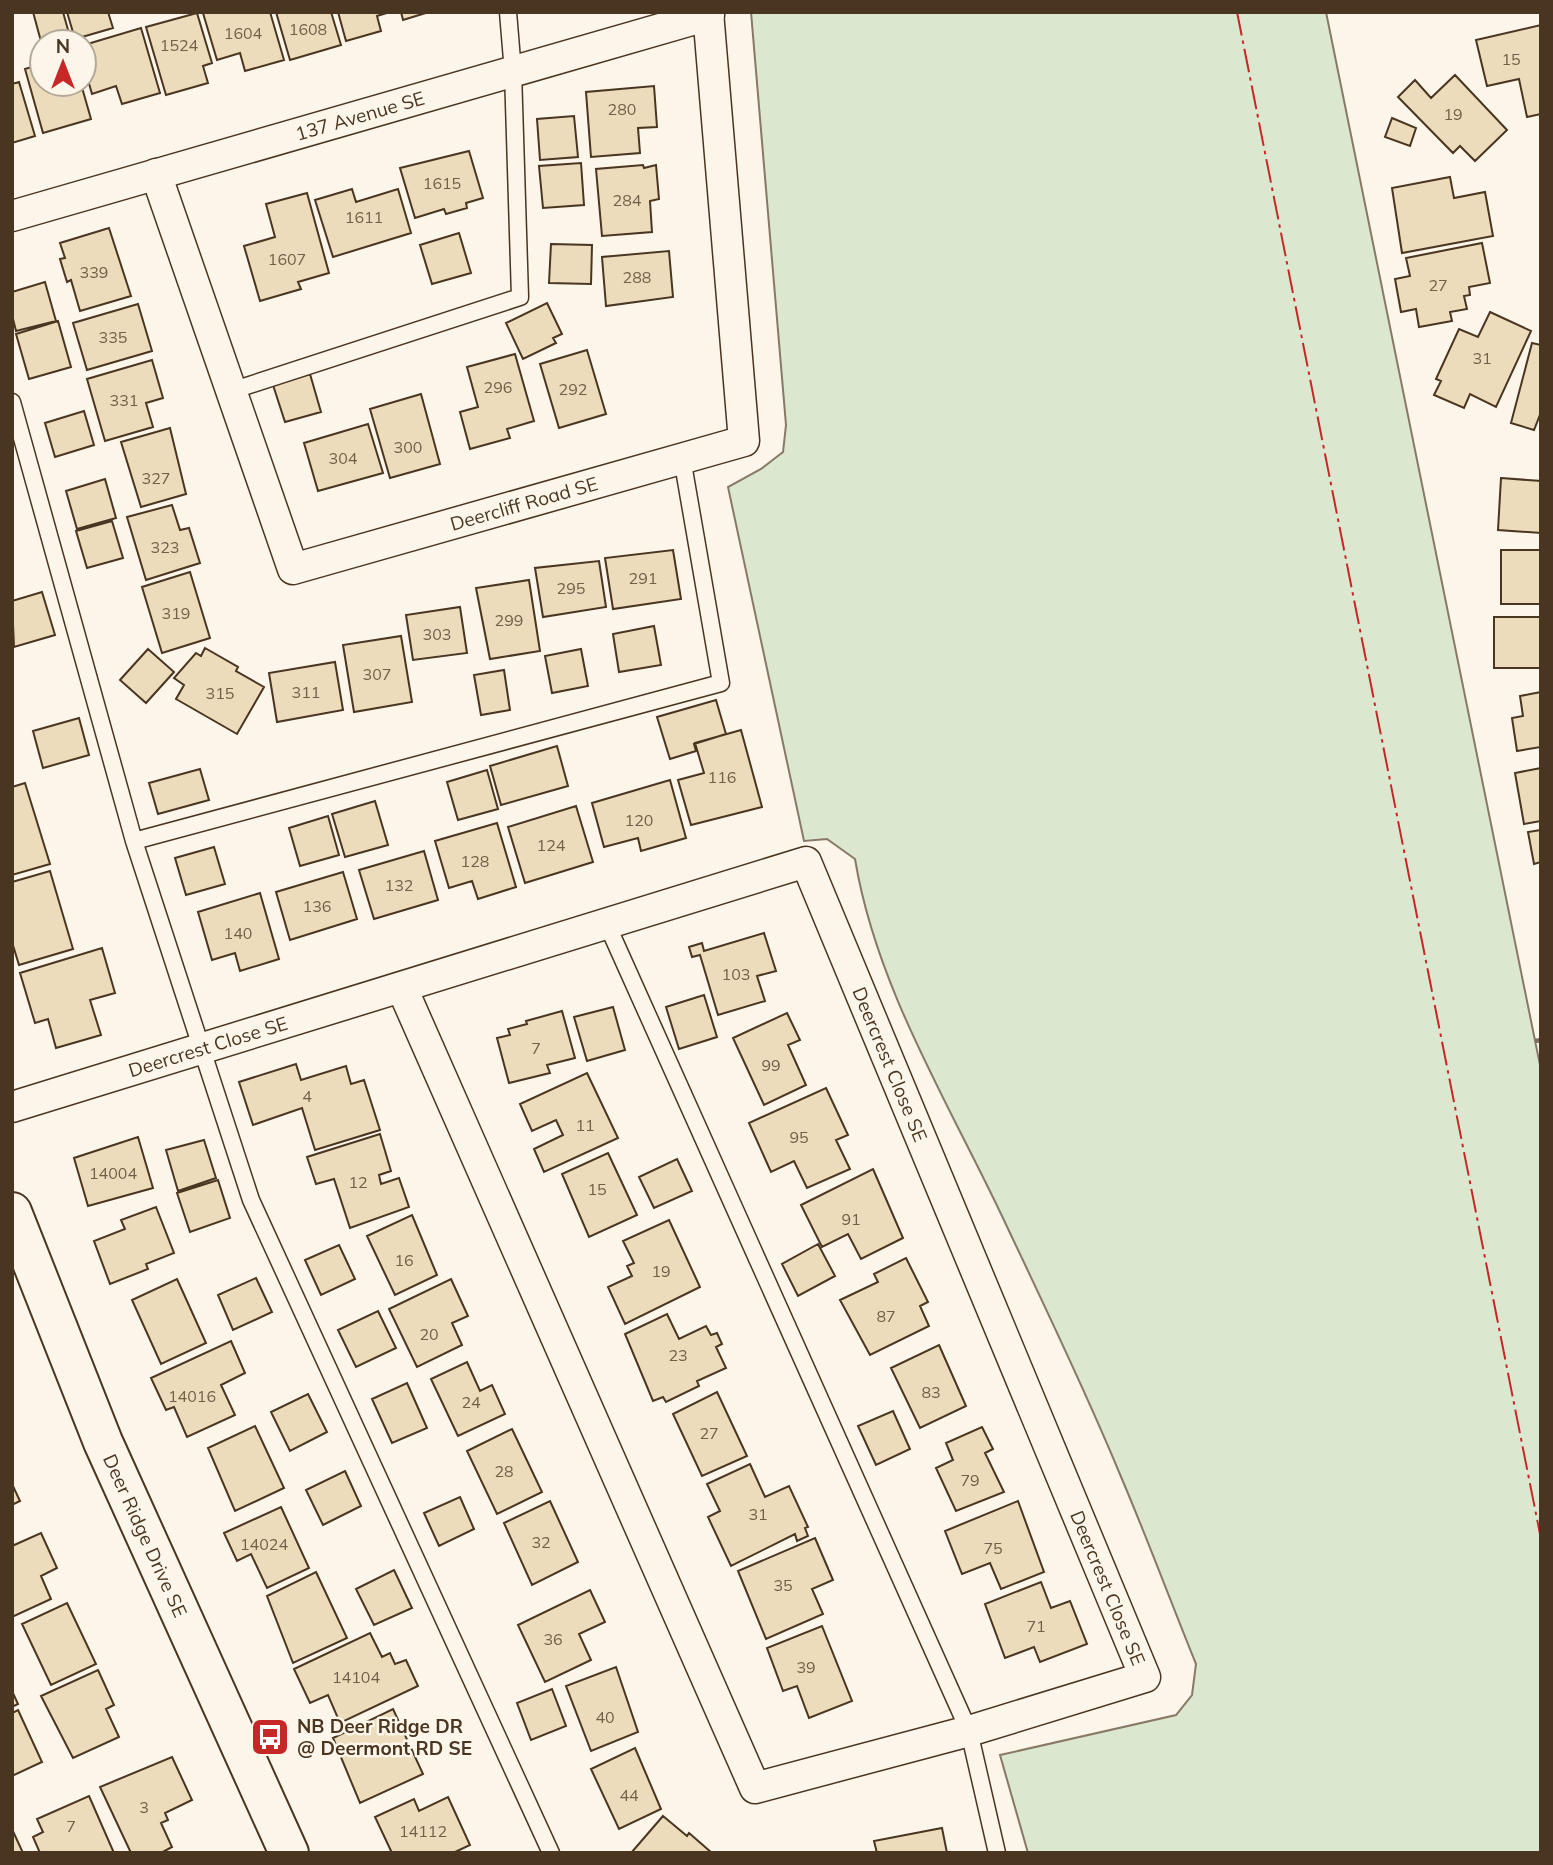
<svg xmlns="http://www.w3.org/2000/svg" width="1553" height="1865" font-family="Mulish,sans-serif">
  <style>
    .green { fill: #dce7d0; stroke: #887966; stroke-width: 2 }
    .building { fill: #ecdcbc; stroke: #4a3520; stroke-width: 2 }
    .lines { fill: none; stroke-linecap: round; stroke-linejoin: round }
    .lane-casing { stroke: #4a3520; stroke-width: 19 }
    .street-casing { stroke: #4a3520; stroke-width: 33 }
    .secondary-casing { stroke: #4a3520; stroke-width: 42 }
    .path { stroke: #7f6f5c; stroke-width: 4.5; stroke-dasharray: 5 3.5; stroke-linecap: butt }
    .lane { stroke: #fbf6e9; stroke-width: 16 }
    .street { stroke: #fbf6e9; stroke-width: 30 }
    .secondary { stroke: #fbf6e9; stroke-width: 38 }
    .power { stroke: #c62828; stroke-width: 2; stroke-dasharray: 24 5 3.5 5; stroke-linecap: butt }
    .labels { text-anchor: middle; stroke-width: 5; stroke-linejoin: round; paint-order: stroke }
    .number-label { font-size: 16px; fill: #725f47 }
    .street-label { font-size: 19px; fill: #4a3520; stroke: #fbf6e9 }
    .poi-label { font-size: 19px; font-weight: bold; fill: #4a3520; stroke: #fbf6e9; text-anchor: start }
  </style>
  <rect width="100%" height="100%" fill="#fbf6e9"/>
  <path class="green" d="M751 12H1326L1541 1070V1853H1028L1000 1755 1176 1715 1192 1695 1196 1664C1170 1600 1146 1535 1119 1472 1083 1385 1042 1301 1002 1216 947 1100 876 986 855 859L827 839 804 841 728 487 761 469 783 452 786 425Z"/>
  <path class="building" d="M33 12H63L70 37 42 42V45Z
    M67 12H108L113 28 75 39Z
    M270 12 284 60 245 71 240 53 217 60 203 13Z
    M276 12H331L341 45 290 60Z
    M338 12H390L377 16 381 31 346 41Z
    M401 12H429L403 20Z
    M197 13 212 63 203 66 208 83 166 95 146 27Z
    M1541 25V114L1527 117 1519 79 1487 86 1476 40Z
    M141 28 160 93 122 104 116 86 92 94 84 66V45Z
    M42 64V84H81L91 119 43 133 25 69Z
    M1455 75 1507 130 1475 161 1460 146 1453 153 1398 97 1415 80 1431 98Z
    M19 82 35 136 12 143V84Z
    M654 86 657 127 638 128 640 153 591 157 586 92Z
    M574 116 578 157 540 160 537 119Z
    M1392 118 1416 128 1410 146 1385 137Z
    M469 151 483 198 466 203 467 208 446 214 444 209 415 218 400 168Z
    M581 163 584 205 543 208 539 166Z
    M643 165 644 168 656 165 659 199 650 201 652 232 602 236 596 169Z
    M1450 177 1454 198 1485 192 1493 236 1402 253 1392 188Z
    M352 189 356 202 398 189 411 233 333 257 315 200Z
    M307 193 329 273 298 282 301 289 260 301 244 246 275 237 266 204Z
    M109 228 131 296 80 311 71 280 67 282 60 259 65 258 60 243Z
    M459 233 471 273 432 284 420 245Z
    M1482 243 1490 283 1469 287 1470 295 1464 296 1467 309 1450 312 1452 321 1419 327 1416 309 1401 312 1395 279 1410 276 1406 258Z
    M551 244 592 245 591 284 549 283Z
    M669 251 673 297 606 306 602 257Z
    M45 282 56 321 16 331 12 315V292Z
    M547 303 562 334 553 338 556 343 523 359 506 323Z
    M138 304 152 351 87 370 73 323Z
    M1490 312 1531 331 1496 407 1470 394 1464 408 1434 395 1441 381 1436 379 1459 329 1478 337Z
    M58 321 71 367 29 379 16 334Z
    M1532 343 1541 345V412L1534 430 1511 423Z
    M587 350 606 414 559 428 540 364Z
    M515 354 534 421 507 429 510 438 470 449 460 412 478 407 467 367Z
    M152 360 163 398 146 403 153 427 105 441 87 379Z
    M310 374 321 412 285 422 273 385Z
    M421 394 440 464 390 478 370 409Z
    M84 411 94 445 55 457 45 423Z
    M368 424 383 473 318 491 304 443Z
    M170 428 186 494 141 507 121 442Z
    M1501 478 1541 481V533L1498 530Z
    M105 479 116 518 77 529 66 491Z
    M172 505 180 530 189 528 200 563 146 580 127 517Z
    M112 521 123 558 87 568 76 531Z
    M673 550 681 599 613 609 605 558Z
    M1501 550H1541V604H1501Z
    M599 561 606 607 543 617 535 568Z
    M190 572 210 638 162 653 142 587Z
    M529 580 540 651 490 659 476 588Z
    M42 592 55 635 14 647 12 601Z
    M460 607 467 653 413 660 406 615Z
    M1494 617H1541V668H1494Z
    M654 626 661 665 619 672 613 634Z
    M401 636 412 702 354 712 343 645Z
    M205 648 238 667 236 671 264 687 237 734 176 699 184 685 174 678 196 653 201 656Z
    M148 649 174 672 146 703 120 680Z
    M581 649 588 686 552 693 545 656Z
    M335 662 343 710 277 722 269 673Z
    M504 670 510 710 481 715 474 675Z
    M1541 692V747L1517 751 1512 718 1523 716 1520 696Z
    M716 700 726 734 694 744 696 751 670 759 657 717Z
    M79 718 89 755 43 768 33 731Z
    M741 730 762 807 691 825 678 780 704 773 695 743Z
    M557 746 568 786 501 805 490 766Z
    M1541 768V821L1524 824 1515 773Z
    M200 769 209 800 158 814 149 783Z
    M487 770 498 809 458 820 447 782Z
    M670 780 686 838 641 851 638 838 604 847 592 803Z
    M25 783 50 864 12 875V787Z
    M375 801 388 845 345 857 332 814Z
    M576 806 593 862 525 883 508 827Z
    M328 816 339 855 300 866 289 828Z
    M497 823 516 887 478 899 472 881 449 888 435 841Z
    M1541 830V862L1534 864 1528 832Z
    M214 847 225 884 186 895 175 858Z
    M424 851 438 900 374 919 359 870Z
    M50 871 73 949 19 965 12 942V882Z
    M343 872 357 919 290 940 276 892Z
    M260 893 279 959 240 971 235 953 212 960 198 912Z
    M764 933 776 971 757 976 765 1001 718 1015 700 955 692 957 689 947 702 943 704 951Z
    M102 948 115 993 90 1000 101 1035 56 1048 48 1019 35 1023 20 973Z
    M704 995 717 1037 679 1049 666 1007Z
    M613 1007 625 1050 587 1061 574 1017Z
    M562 1011 575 1058 547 1065 550 1073 509 1083 497 1038 510 1035 508 1029 527 1024 526 1021Z
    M787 1013 800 1040 788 1045 806 1085 764 1105 733 1038Z
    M296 1064 301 1080 346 1066 351 1084 364 1080 380 1130 315 1150 302 1108 253 1125 239 1082Z
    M587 1073 618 1138 544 1172 534 1149 563 1135 556 1120 532 1131 520 1104Z
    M826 1088 848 1135 836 1140 850 1169 807 1188 794 1161 771 1172 749 1123Z
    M380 1134 391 1171 379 1175 381 1184 399 1178 409 1207 350 1228 334 1179 316 1184 307 1157Z
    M138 1137 153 1188 88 1206 74 1158Z
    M204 1140 216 1178 178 1191 166 1150Z
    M608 1153 637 1215 589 1237 562 1174Z
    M677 1159 692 1191 654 1208 639 1177Z
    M873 1169 903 1238 861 1259 848 1234 822 1247 801 1205Z
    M218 1180 230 1218 190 1232 177 1193Z
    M156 1207 174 1253 146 1264 148 1269 110 1284 94 1241 125 1229 121 1220Z
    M412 1215 437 1275 395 1295 367 1236Z
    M669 1220 700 1287 625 1324 608 1287 632 1276 627 1266 634 1263 623 1241Z
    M818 1244 835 1276 798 1296 782 1264Z
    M339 1245 355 1279 321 1295 305 1260Z
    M906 1258 928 1302 920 1306 929 1326 870 1355 840 1300 878 1282 874 1274Z
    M256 1278 272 1312 233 1330 218 1295Z
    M177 1279 206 1343 161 1364 132 1300Z
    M451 1279 468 1316 452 1323 462 1345 417 1367 389 1309Z
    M378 1311 396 1348 356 1367 338 1330Z
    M667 1314 679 1339 706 1326 711 1335 717 1333 722 1344 716 1347 726 1368 697 1381 699 1386 666 1402 663 1397 653 1401 625 1334Z
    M231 1341 245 1373 221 1385 235 1415 187 1437 174 1407 166 1410 151 1378Z
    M939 1345 966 1406 920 1428 891 1368Z
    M467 1362 480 1391 492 1385 505 1414 458 1436 431 1379Z
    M407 1383 427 1428 392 1443 372 1399Z
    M717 1392 747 1456 702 1476 673 1414Z
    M308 1394 327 1432 290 1451 271 1412Z
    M893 1411 910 1449 876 1465 858 1426Z
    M255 1426 284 1488 235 1511 208 1448Z
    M982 1427 993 1449 985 1453 1004 1492 956 1511 936 1468 953 1460 946 1443Z
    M512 1429 542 1492 497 1514 467 1451Z
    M750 1464 765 1497 789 1486 808 1527 805 1528 808 1536 797 1541 795 1534 731 1566 708 1517 720 1511 707 1484Z
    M345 1471 361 1506 323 1525 306 1490Z
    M12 1484 20 1501 12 1505Z
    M460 1497 474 1529 439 1546 424 1513Z
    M550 1501 578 1562 532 1585 504 1523Z
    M1018 1501 1044 1572 1001 1589 990 1563 962 1574 945 1531Z
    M281 1507 309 1568 267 1588 251 1554 237 1561 224 1533Z
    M41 1533 57 1568 41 1576 51 1599 12 1617V1546Z
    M815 1538 833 1580 812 1589 823 1614 766 1639 738 1571Z
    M394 1570 412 1608 374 1625 356 1589Z
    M316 1572 347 1638 293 1663 267 1596Z
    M1041 1582 1051 1608 1070 1601 1087 1644 1040 1662 1034 1647 1005 1658 985 1604Z
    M590 1590 605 1622 579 1634 591 1660 545 1682 518 1625Z
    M67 1603 96 1664 51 1685 22 1624Z
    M822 1626 852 1701 809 1718 797 1686 783 1691 767 1648Z
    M370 1633 382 1657 390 1653 395 1664 406 1660 418 1686 340 1723 328 1695 310 1703 294 1669Z
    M616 1667 638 1732 591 1751 566 1686Z
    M98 1670 114 1705 106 1709 119 1737 73 1758 41 1696Z
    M552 1689 566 1726 531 1740 517 1703Z
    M12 1691 18 1704 12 1707Z
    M393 1709 423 1774 360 1803 333 1738Z
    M18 1710 42 1762 12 1776V1713Z
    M635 1748 661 1809 619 1829 591 1769Z
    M172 1757 192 1800 165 1813 168 1820 161 1823 172 1847 161 1853H131L100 1787Z
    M89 1796 114 1853H40L33 1837 43 1832 37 1819Z
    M448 1797 470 1845 453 1853H392L375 1817 414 1799 419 1811Z
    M663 1816 687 1836 689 1833 712 1853H631Z
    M942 1828 947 1853H877L874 1841Z
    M12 1829 23 1853H12Z"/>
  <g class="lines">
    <defs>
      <path id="lane" d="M231 391 520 297 513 72 508 12
        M12 402 134 841 251 1200 551 1853
        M134 841 721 683 682 458
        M606 922 969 1731 997 1853"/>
      <g id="street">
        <path id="s1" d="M156 174 293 569 744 441 708 12"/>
        <path id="s2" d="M12 216 709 15"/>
        <path id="s3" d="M12 1107 806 862 1145 1677 969 1731 755 1788 402 988"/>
      </g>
      <g id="secondary">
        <path id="s4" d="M12 1212 103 1442 289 1853"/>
      </g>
    </defs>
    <use href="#lane" class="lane-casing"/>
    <use href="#street" class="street-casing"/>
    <use href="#secondary" class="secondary-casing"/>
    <path class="path" d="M1535 1041 1541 1040"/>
    <use href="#lane" class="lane"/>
    <use href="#street" class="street"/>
    <use href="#secondary" class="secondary"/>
    <path class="power" d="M1237 12 1541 1539"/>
  </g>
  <defs>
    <symbol id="bus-square" viewBox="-11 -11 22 22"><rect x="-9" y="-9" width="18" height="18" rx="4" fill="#c62828" stroke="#fbf6e9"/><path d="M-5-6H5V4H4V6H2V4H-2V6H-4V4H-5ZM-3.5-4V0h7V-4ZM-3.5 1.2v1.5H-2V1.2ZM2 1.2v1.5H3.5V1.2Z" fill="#fff"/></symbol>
  </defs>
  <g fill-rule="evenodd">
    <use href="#bus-square" x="248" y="1715" width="44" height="44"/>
  </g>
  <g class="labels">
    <g class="number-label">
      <text x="308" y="35">1608</text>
      <text x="243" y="39">1604</text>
      <text x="179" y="51">1524</text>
      <text x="1511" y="65">15</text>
      <text x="622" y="115">280</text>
      <text x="1453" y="120">19</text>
      <text x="442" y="189">1615</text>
      <text x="627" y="206">284</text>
      <text x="364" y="223">1611</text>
      <text x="287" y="265">1607</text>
      <text x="94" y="278">339</text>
      <text x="637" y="283">288</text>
      <text x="1438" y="291">27</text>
      <text x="113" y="343">335</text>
      <text x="1482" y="364">31</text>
      <text x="498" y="393">296</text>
      <text x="573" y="395">292</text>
      <text x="124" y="406">331</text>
      <text x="408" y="453">300</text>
      <text x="343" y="464">304</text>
      <text x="156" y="484">327</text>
      <text x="165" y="553">323</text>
      <text x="643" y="584">291</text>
      <text x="571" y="594">295</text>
      <text x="176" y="619">319</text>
      <text x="509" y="626">299</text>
      <text x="437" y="640">303</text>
      <text x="377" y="680">307</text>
      <text x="306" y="698">311</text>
      <text x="220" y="699">315</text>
      <text x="722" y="783">116</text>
      <text x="639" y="826">120</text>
      <text x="551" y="851">124</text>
      <text x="475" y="867">128</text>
      <text x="399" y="891">132</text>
      <text x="317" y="912">136</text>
      <text x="238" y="939">140</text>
      <text x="736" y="980">103</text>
      <text x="536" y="1054">7</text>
      <text x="771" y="1071">99</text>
      <text x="307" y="1102">4</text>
      <text x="585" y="1131">11</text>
      <text x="799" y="1143">95</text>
      <text x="113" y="1179">14004</text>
      <text x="358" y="1188">12</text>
      <text x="597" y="1195">15</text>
      <text x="851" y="1225">91</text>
      <text x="404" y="1266">16</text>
      <text x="661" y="1277">19</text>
      <text x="886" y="1322">87</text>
      <text x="429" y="1340">20</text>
      <text x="678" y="1361">23</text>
      <text x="931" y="1398">83</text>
      <text x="192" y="1402">14016</text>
      <text x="471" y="1408">24</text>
      <text x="709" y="1439">27</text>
      <text x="504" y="1477">28</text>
      <text x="970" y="1486">79</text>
      <text x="758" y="1520">31</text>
      <text x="541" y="1548">32</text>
      <text x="264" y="1550">14024</text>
      <text x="993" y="1554">75</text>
      <text x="783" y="1591">35</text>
      <text x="1036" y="1632">71</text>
      <text x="553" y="1645">36</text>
      <text x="806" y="1673">39</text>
      <text x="356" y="1683">14104</text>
      <text x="605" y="1723">40</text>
      <text x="629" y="1801">44</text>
      <text x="144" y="1813">3</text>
      <text x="71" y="1832">7</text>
      <text x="423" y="1837">14112</text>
    </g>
    <g class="street-label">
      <text dy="7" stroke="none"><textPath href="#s2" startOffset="362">137 Avenue SE</textPath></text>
      <text dy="7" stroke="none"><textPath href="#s1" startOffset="658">Deercliff Road SE</textPath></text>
      <text dy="7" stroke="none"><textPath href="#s3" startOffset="205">Deercrest Close SE</textPath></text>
      <text dy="7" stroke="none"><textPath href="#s3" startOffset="1050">Deercrest Close SE</textPath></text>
      <text dy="7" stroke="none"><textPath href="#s4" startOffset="350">Deer Ridge Drive SE</textPath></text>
      <text dy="7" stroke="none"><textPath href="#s3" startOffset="1617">Deercrest Close SE</textPath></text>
    </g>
    <g class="poi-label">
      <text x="297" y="1733">NB Deer Ridge DR<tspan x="297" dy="22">@ Deermont RD SE</tspan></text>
    </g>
  </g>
  <rect width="1553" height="1865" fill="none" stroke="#4a3520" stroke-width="28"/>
  <g transform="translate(63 63)"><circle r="33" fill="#fbf6e9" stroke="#b4a999" stroke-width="2"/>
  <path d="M0-5L12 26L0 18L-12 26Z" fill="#c62828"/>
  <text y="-10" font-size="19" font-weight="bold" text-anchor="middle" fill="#4a3520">N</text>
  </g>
</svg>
